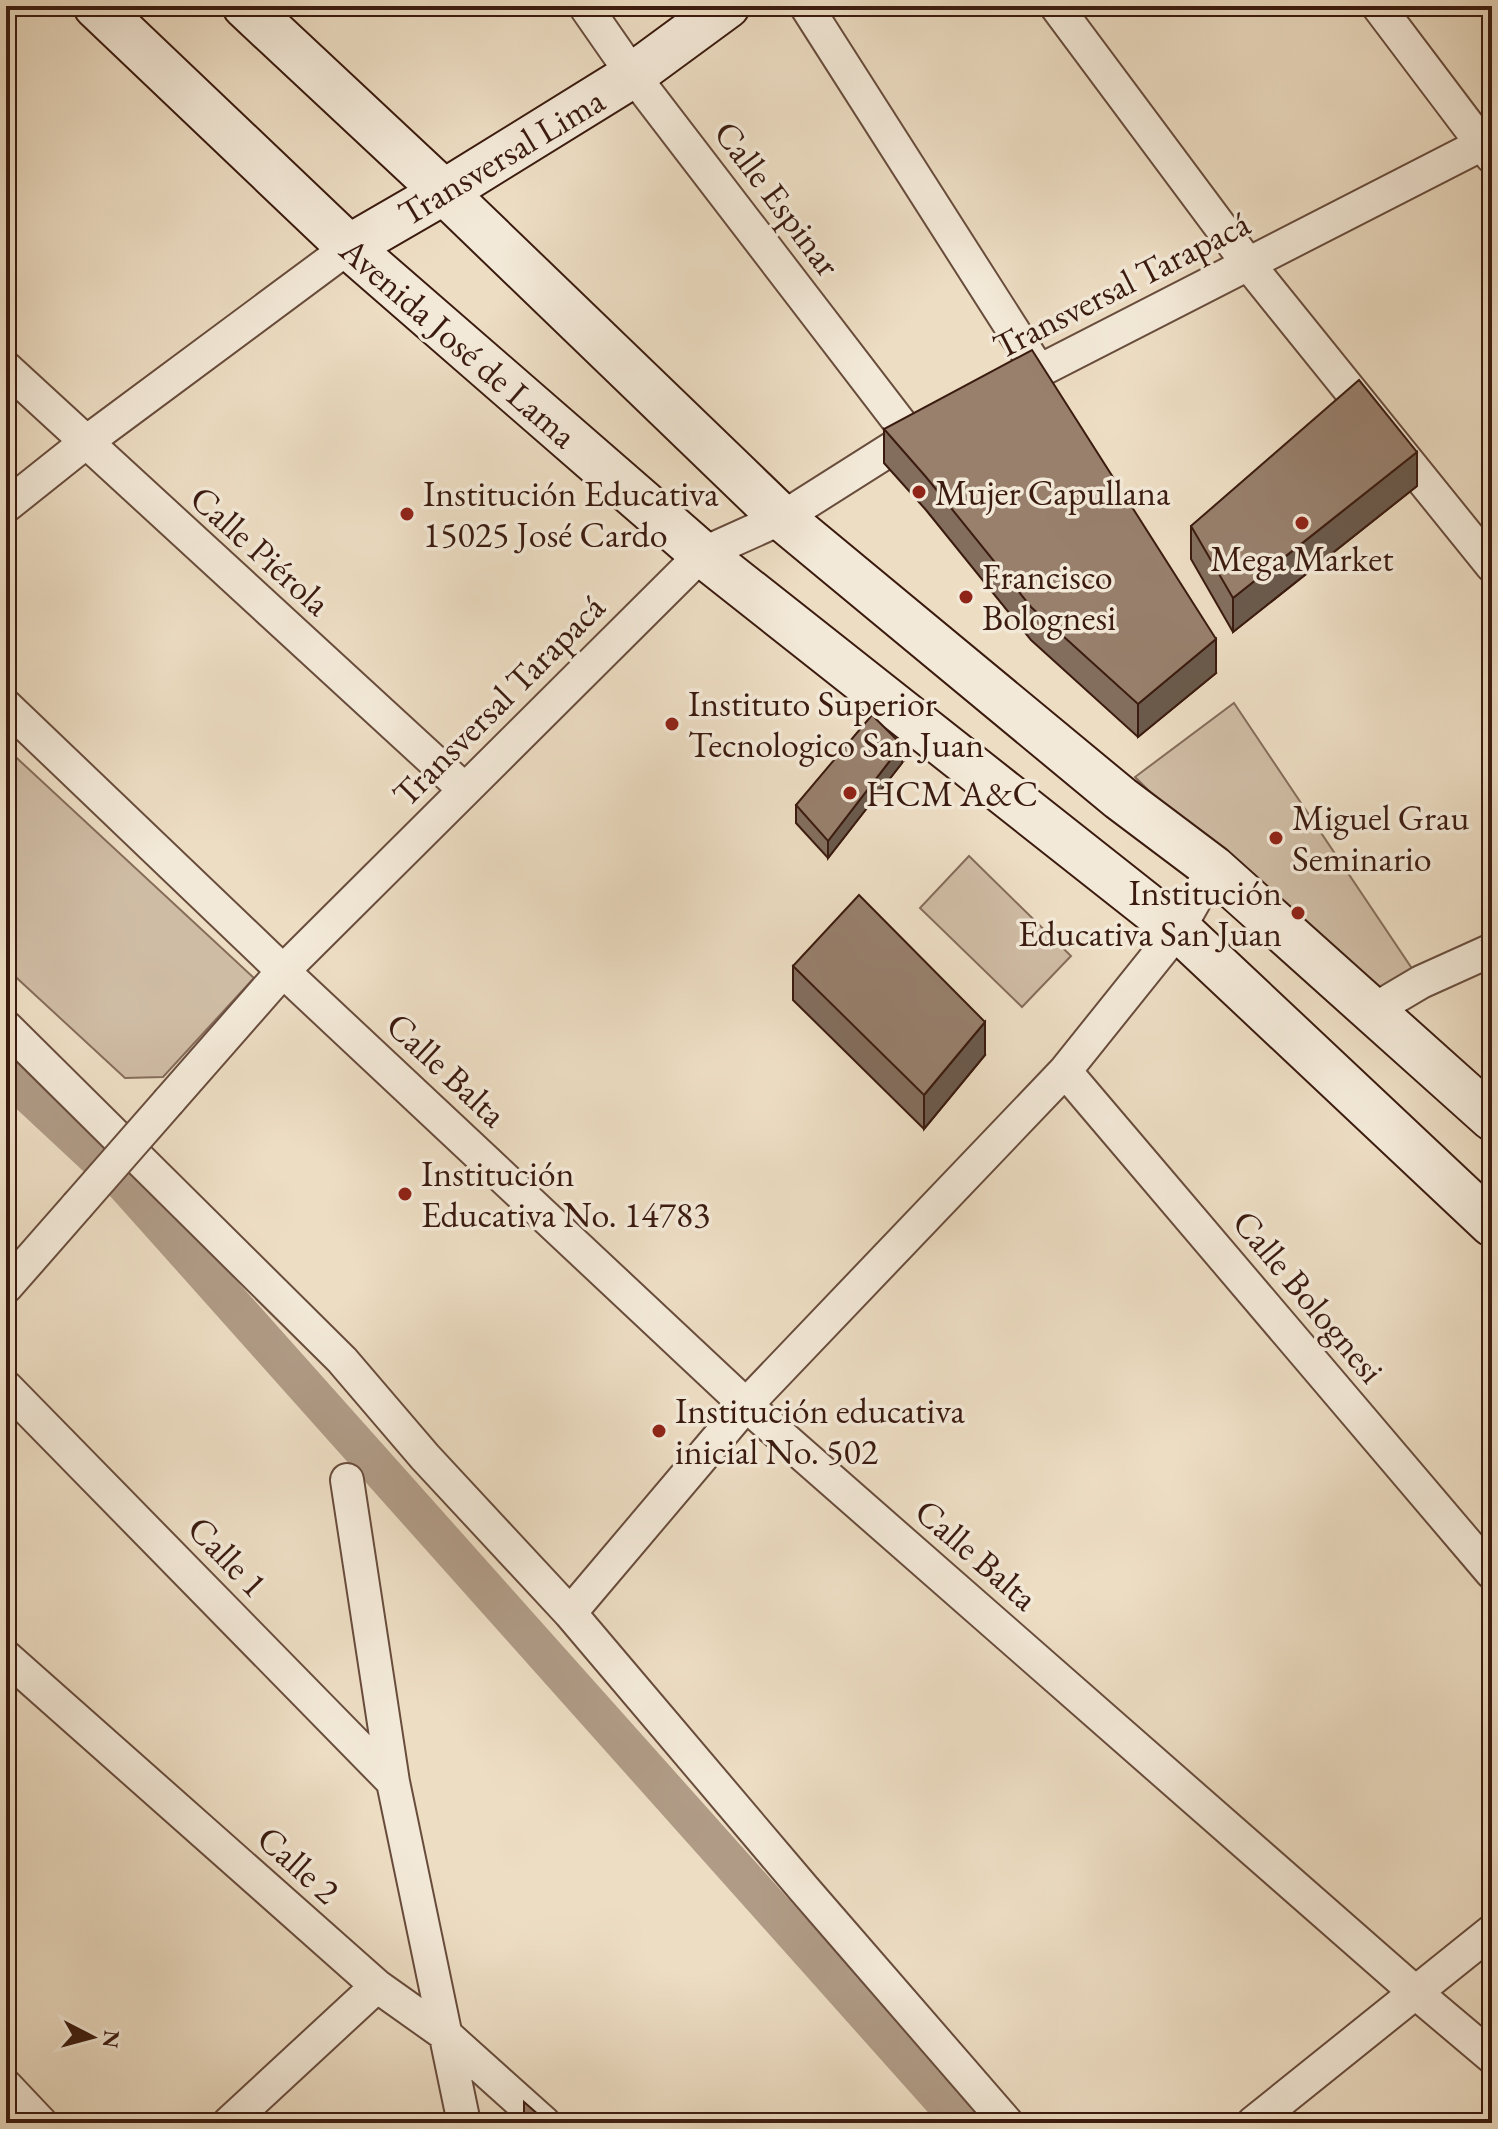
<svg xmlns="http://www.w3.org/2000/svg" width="1498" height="2129" font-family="'EB Garamond',serif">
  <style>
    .green { fill: #cfbca4; stroke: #856c5a; stroke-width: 2 }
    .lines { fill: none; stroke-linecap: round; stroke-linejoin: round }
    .canal { stroke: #b09b86; stroke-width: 38 }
    .street-casing { stroke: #684c3c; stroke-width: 36 }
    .secondary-casing { stroke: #3b1b0f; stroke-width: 48 }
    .street { stroke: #f3e9d8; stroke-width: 32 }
    .secondary { stroke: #f3e9d8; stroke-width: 44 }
    .street-bridge-casing { stroke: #684c3c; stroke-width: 36; stroke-linecap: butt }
    .street-bridge { stroke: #f3e9d8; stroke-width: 32 }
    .wall { fill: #836e5e; stroke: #3b1b0f; stroke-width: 2 }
    .shaded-wall { fill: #6a5a4c; stroke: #3b1b0f; stroke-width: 2 }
    .building { fill: #98806d; stroke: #3b1b0f; stroke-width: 2 }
    .poi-dot { fill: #8f2418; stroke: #f3e9d8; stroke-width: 3 }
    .labels { text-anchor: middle; stroke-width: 7; stroke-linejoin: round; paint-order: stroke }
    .street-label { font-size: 36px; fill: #3b1b0f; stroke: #f3e9d8 }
    .poi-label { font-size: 36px; fill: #3b1b0f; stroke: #f3e9d8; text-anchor: start }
  </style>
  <rect width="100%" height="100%" fill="#edddc3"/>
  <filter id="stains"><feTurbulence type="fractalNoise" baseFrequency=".0025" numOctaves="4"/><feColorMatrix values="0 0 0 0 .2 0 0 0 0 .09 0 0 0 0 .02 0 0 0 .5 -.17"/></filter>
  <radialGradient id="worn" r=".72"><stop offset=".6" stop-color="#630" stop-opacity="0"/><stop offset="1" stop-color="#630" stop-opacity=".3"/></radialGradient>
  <path class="green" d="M1234 703 1421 982 1372 1011 1135 777Z
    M6 748 254 978 163 1077 125 1078 6 968Z
    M969 856 1071 956 1022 1007 920 908Z"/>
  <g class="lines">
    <path class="canal" d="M6 1073 124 1183 963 2123"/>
    <defs>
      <path id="street" d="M585 6 633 75 910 436
        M806 6 1039 371
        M1056 6 1249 265 1492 566
        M1378 6 1492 157
        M6 368 464 789
        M1006 388 1492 139
        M6 506 85 443 349 247
        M6 706 283 971 746 1405 1415 1992 1492 2057
        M1372 1011 1421 982 1492 950
        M6 1027 342 1360 425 1457 570 1613 804 1889 1007 2123
        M1065 1071 1492 1573
        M169 1101 283 971 702 554 782 518 921 430
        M6 1287 77 1206
        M6 1387 393 1782
        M347 1480 393 1782 464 2123
        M570 1613 746 1405 1065 1071 1178 930 1213 868
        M6 1657 377 1986 446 2035 544 2123
        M6 2086 41 2123
        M229 2123 377 1986
        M1253 2123 1492 1931"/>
      <path id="secondary" d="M96 6 349 247 702 554 1188 938 1492 1224
        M245 6 444 192 782 518 1120 798 1213 868 1492 1118
        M349 247 444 192 633 75 727 6"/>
    </defs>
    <use href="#street" class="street-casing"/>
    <use href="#secondary" class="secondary-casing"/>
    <use href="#street" class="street"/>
    <use href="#secondary" class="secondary"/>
    <defs>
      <path id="street-bridge" d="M77 1206 169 1101"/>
    </defs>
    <use href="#street-bridge" class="street-bridge-casing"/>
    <use href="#street-bridge" class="street-bridge"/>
  </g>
  <path class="wall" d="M884 429 1216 673 1138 737 1031 640 926 510 884 463Z
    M1417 486 1233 632 1191 559V526Z
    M902 763 828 858 796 823V805Z
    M1492 937V990L1482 974V941Z
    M793 966 985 1055 924 1129 793 1000Z"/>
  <path class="shaded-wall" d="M1417 452V486L1233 632V598Z
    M1216 639V673L1138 737V704Z
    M902 745V763L828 858V841Z
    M985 1022V1055L924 1129V1095Z"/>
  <path class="building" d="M1032 350 1216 639 1138 704 1031 607 926 477 884 429Z
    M1359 380 1417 452 1233 598 1191 526Z
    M872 715 902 745 828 841 796 805Z
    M859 895 985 1022 924 1095 793 966Z
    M1492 937V957L1482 941Z
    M524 2102 548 2123H524Z"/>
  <g class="poi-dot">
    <circle cx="919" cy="492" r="8"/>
    <circle cx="407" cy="514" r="8"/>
    <circle cx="1302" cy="523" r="8"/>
    <circle cx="966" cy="597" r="8"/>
    <circle cx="672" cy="724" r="8"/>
    <circle cx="850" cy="793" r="8"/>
    <circle cx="1276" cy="838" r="8"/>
    <circle cx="1298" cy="913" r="8"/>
    <circle cx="405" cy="1194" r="8"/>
    <circle cx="659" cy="1431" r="8"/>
  </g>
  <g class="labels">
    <g class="street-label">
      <text transform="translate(501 156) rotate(-31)" y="13">Transversal Lima</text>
      <text transform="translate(778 198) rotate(53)" y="13">Calle Espinar</text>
      <text transform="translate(1121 284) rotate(-27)" y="13">Transversal Tarapacá</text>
      <text transform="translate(459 342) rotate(41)" y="13">Avenida José de Lama</text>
      <text transform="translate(261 550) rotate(42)" y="13">Calle Piérola</text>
      <text transform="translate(498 700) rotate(-45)" y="13">Transversal Tarapacá</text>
      <text transform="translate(447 1069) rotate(43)" y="13">Calle Balta</text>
      <text transform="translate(1309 1296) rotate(50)" y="13">Calle Bolognesi</text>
      <text transform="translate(977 1554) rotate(41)" y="13">Calle Balta</text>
      <text transform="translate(228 1556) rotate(46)" y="13">Calle 1</text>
      <text transform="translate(299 1864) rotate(42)" y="13">Calle 2</text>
    </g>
    <g class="poi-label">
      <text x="935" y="505">Mujer Capullana</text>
      <text x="423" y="506">Institución Educativa<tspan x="423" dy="41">15025 José Cardo</tspan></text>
      <text x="1302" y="571" text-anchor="middle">Mega Market</text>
      <text x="982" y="589">Francisco<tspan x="982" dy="41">Bolognesi</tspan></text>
      <text x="688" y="716">Instituto Superior<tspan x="688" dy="41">Tecnologico San Juan</tspan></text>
      <text x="866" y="806">HCM A&amp;C</text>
      <text x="1292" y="830">Miguel Grau<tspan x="1292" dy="41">Seminario</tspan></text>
      <text x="1282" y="905" text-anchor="end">Institución<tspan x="1282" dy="41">Educativa San Juan</tspan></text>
      <text x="421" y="1186">Institución<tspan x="421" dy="41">Educativa No. 14783</tspan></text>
      <text x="675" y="1423">Institución educativa<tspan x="675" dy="41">inicial No. 502</tspan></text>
    </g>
  </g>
  <rect width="1498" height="2129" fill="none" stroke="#edddc3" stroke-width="32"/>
  <rect x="8" y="8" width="1482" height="2113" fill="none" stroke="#3b1b0f" stroke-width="4"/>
  <rect x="16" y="16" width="1466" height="2097" fill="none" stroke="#3b1b0f" stroke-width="2"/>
  <g transform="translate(92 2037) rotate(96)" stroke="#f3e9d8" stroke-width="6" paint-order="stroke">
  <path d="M0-6L14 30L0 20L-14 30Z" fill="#3b1b0f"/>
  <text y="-12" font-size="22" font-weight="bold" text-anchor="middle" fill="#3b1b0f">N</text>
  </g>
  <rect width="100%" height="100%" filter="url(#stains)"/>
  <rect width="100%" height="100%" fill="url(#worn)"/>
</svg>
